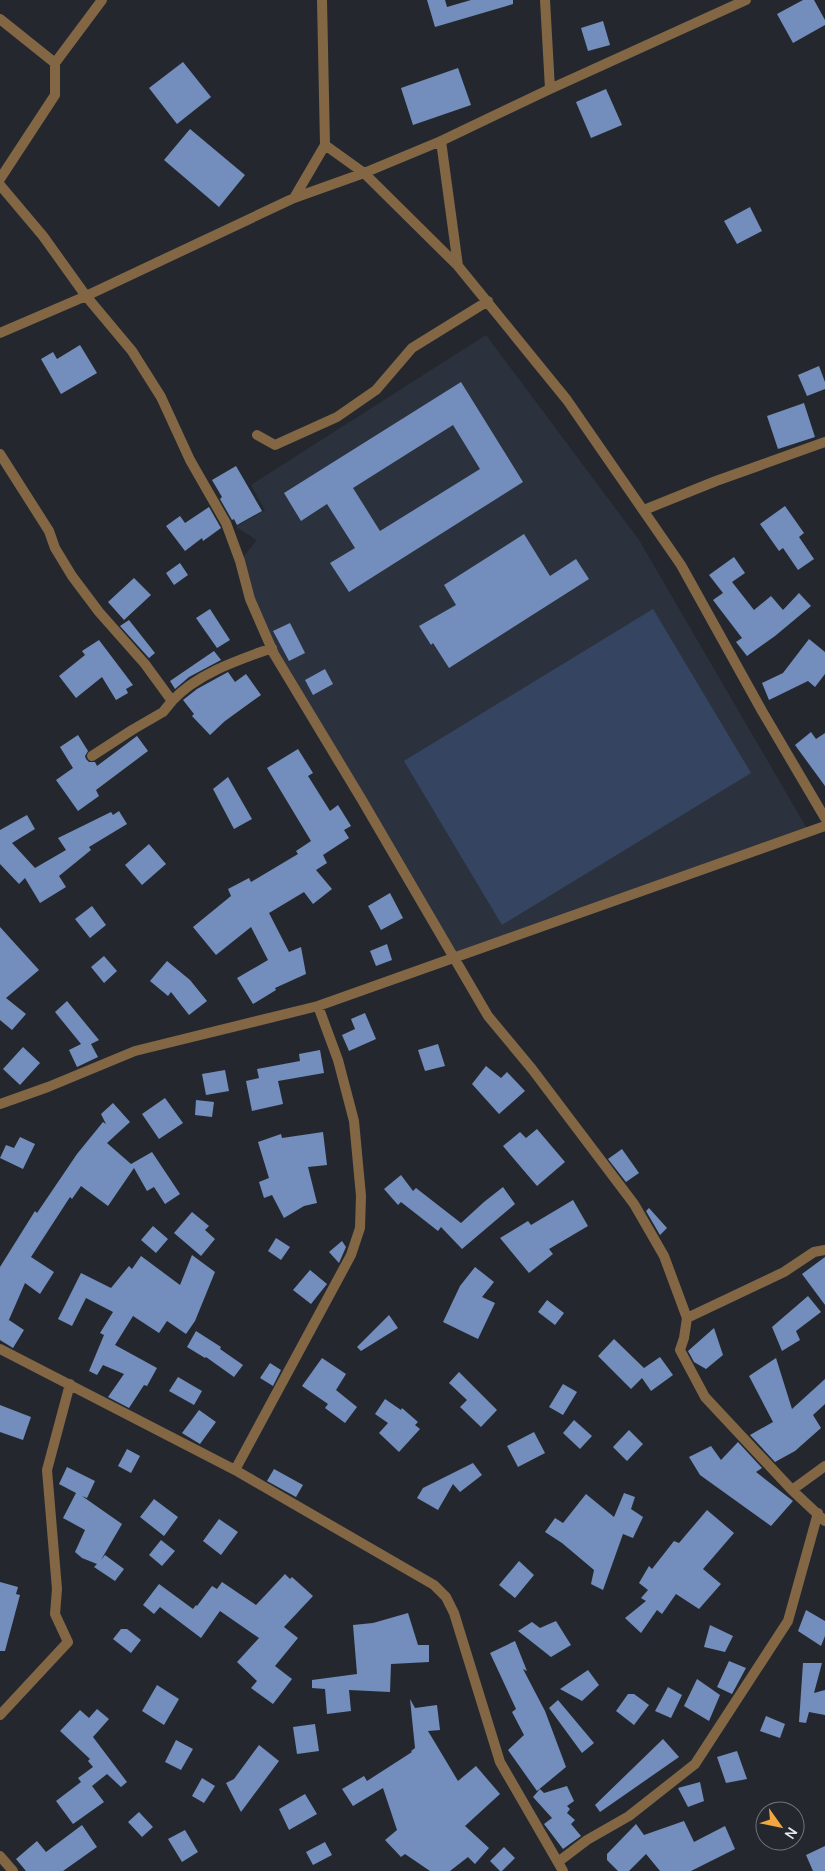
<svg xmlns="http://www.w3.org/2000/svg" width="825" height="1871" font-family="Manrope,sans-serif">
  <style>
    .built { fill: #2b323d }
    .green { fill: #354561 }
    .building { fill: #738ebc; fill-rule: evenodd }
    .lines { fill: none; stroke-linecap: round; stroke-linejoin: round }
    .minor { stroke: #836745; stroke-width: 10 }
  </style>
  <rect width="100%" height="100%" fill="#24282e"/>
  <path class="built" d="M486 335 639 540 809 832 454 959 272 648 240 561 257 540 236 527 265 510 251 485Z"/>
  <path class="green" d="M653 609 751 773 502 925 404 761Z"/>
  <path class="building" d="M427 0H445L447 7 471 0H513V4L435 27Z
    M803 0H814L825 20V25L793 43 777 14Z
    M603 21 610 45 588 51 581 28Z
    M183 62 211 97 177 124 149 88Z
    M458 68 471 105 413 125 401 88Z
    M606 89 622 125 591 138 576 102Z
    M190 129 245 175 219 207 164 160Z
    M750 207 762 231 737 244 724 221Z
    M80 345 97 373 61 394 41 359 53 352 57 359Z
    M819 366 825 382V389L807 396 798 375Z
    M461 382 523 482 349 592 330 563 355 548 327 504 301 521 284 493ZM453 425 480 469 380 531 353 488Z
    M804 403 815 437 778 449 767 416Z
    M236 466 262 511 237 525 234 519 232 520 220 499 222 497 212 480Z
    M785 506 804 533 799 537 814 559 798 570 783 548 779 551 760 524Z
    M209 507 221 528 203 541 202 538 185 551 166 526 180 516 185 523Z
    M524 534 550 576 576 559 589 579 449 668 433 643 431 645 419 626 456 605 444 585Z
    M734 557 745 573 732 582 754 610 771 596 783 610 799 593 811 606 775 636 747 656 736 642 742 638 713 600 723 593 709 575Z
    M180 563 188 575 174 585 166 573Z
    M134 578 151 595 124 620 108 602Z
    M210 609 230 640 217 648 196 618Z
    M129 620 155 653 149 658 120 626Z
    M290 623 305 653 289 661 273 631Z
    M809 639 825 652V674L815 687 808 681 769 700 762 683 783 673Z
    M99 640 133 685 126 689 128 693 116 700 102 677 76 698 59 676 85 655 82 651Z
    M214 651 221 660 189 677 175 689 170 681Z
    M325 669 333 684 313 695 305 680Z
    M228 672 235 682 246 674 261 695 225 721 210 735 192 716 194 714 183 700 197 689Z
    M811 732 816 739 825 733V786L795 745Z
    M78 735 88 751 85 756 86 759 89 762H95L97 766 137 736 148 751 96 790 99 796 78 811 56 780 73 768 60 747Z
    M298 749 313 773 308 776 330 811 338 805 351 826 344 830 349 838 323 855 327 863 316 870 332 889 313 904 304 892 269 913 289 952 301 947 306 974 275 988 276 990 253 1004 237 978 268 960 251 927 216 955 193 927 231 896 228 889 249 878 251 882 298 854 296 851 311 841 267 768Z
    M228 777 252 819 234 829 213 789Z
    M119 811 127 824 89 847 91 850 59 876 66 887 40 903 25 878 19 884 0 864V830L27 815 35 829 12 843 35 868 66 850 58 838 111 812 113 815Z
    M149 844 166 864 142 885 125 865Z
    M390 893 403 918 381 930 368 906Z
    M92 906 106 925 90 938 75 919Z
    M0 927 39 970 6 998 26 1014 12 1030 0 1020Z
    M387 944 392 960 376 966 370 951Z
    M104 956 117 971 104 983 91 967Z
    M167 961 190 980 207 1001 189 1015 171 992 168 996 150 981Z
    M67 1001 99 1040 91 1044 98 1057 77 1067 69 1050 81 1044 55 1012Z
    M365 1013 376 1039 349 1051 342 1035 355 1029 351 1019Z
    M438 1044 445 1066 425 1071 418 1050Z
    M23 1047 40 1063 20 1085 3 1069Z
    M320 1050 324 1073 278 1081 283 1104 252 1111 246 1081 259 1078 257 1069 300 1061 299 1054Z
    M486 1066 501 1078 507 1072 525 1091 499 1114 472 1084Z
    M225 1070 229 1091 206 1095 202 1074Z
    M165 1098 183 1123 159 1139 142 1114Z
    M196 1100 214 1102 212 1117 195 1115Z
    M113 1103 130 1122 107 1143 131 1164 152 1152 180 1194 165 1204 154 1187 147 1191 134 1168 108 1206 81 1186 72 1199 70 1197 31 1257 54 1272 40 1294 25 1283 8 1322 9 1320 24 1330 13 1348 0 1340V1267L35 1211 37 1213 77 1154 103 1122 106 1124 101 1114Z
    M537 1129 565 1162 537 1186 503 1146 520 1132 526 1138Z
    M323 1132 327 1165 308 1167 317 1203 304 1206 284 1218 272 1195 264 1198 259 1182 269 1178 258 1142 281 1134 282 1138Z
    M20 1137 35 1144 23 1169 0 1158 6 1145 14 1148Z
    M622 1149 639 1173 626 1182 608 1159Z
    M401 1175 413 1191 416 1188 461 1223 484 1202 503 1187 515 1204 462 1249 441 1227 438 1231 401 1202 398 1205 384 1189Z
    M573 1200 588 1226 549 1249 553 1254 529 1273 500 1238 528 1221 531 1225Z
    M649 1208 667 1228 660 1235 646 1211Z
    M192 1212 209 1226 205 1230 215 1239 201 1256 174 1233Z
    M153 1226 168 1239 156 1253 141 1240Z
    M276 1238 290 1247 281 1260 268 1251Z
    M342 1241 346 1247 339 1263 329 1252Z
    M192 1255 215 1272 195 1321 186 1334 167 1321 159 1333 133 1316 115 1345 157 1368 147 1386 144 1385 129 1408 108 1397 124 1374 103 1365 97 1375 89 1371 104 1335 100 1333 113 1312 86 1298 72 1326 58 1319 81 1273 111 1288 129 1266 132 1269 141 1256 180 1285Z
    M825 1257V1305L802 1274Z
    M475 1267 494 1282 482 1297 495 1303 478 1339 443 1322 460 1286Z
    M310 1270 327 1284 311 1304 293 1290Z
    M808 1296 821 1312 796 1331 800 1340 782 1351 772 1327Z
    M547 1300 564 1313 555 1325 538 1312Z
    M389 1315 398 1328 361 1351 357 1347Z
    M714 1328 723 1355 706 1369 694 1362 688 1351Z
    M196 1331 221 1347 220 1349 243 1365 234 1377 206 1357 205 1358 187 1347Z
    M614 1339 644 1368 660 1357 673 1375 651 1391 642 1378 631 1389 598 1356Z
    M322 1358 346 1374 336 1390 357 1407 345 1423 325 1408 328 1404 302 1386Z
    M776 1358 792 1409 825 1379V1404L813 1415 821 1428 795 1451 775 1462 750 1435 773 1422 749 1376Z
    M270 1363 281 1370 273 1386 260 1378Z
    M459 1372 497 1410 481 1427 460 1407 467 1400 449 1383Z
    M178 1377 202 1391 194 1405 169 1391Z
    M563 1384 577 1392 563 1415 549 1407Z
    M385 1399 401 1410 402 1408 418 1422 415 1425 420 1429 399 1452 379 1433 388 1423 375 1414Z
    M0 1405 31 1417 23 1440 0 1432Z
    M199 1410 216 1422 200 1444 182 1433Z
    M574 1420 592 1436 580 1449 563 1433Z
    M629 1430 643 1444 627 1461 613 1447Z
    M534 1432 545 1453 518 1467 507 1446Z
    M738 1442 762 1468 756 1472 793 1501 771 1526 700 1475 689 1457 711 1446 721 1460Z
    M127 1449 140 1456 131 1473 118 1466Z
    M473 1463 482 1475 460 1492 453 1484 438 1510 417 1498 423 1488Z
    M67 1467 95 1481 87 1498 82 1496 122 1524 101 1560 105 1555 124 1569 115 1581 94 1567 97 1564 82 1558 75 1552 85 1530 63 1518 76 1493 59 1484Z
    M274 1469 303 1485 296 1497 267 1481Z
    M624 1493 635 1497 631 1509 643 1517 633 1538 623 1534 603 1590 591 1584 594 1570 562 1543 545 1532 555 1518 563 1523 586 1494 614 1517Z
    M154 1499 178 1517 164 1536 140 1517Z
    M707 1510 734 1533 703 1569 721 1584 699 1609 676 1594 662 1614 657 1610 641 1633 625 1618 646 1601 641 1598 648 1590 639 1583 649 1566 652 1569 674 1541 679 1543Z
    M219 1519 238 1532 221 1555 203 1541Z
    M161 1540 175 1551 162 1566 149 1555Z
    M519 1561 534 1575 515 1598 499 1585Z
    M285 1574 290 1579 292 1577 313 1596 284 1627 298 1638 275 1666 292 1679 273 1704 251 1688 257 1681 237 1662 259 1638 220 1611 201 1638 160 1607 154 1614 143 1605 159 1584 193 1609 196 1605 197 1606 212 1586 217 1589 222 1582 256 1605Z
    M0 1582 18 1587 16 1594 20 1595 5 1651H0Z
    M806 1610 825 1621V1636L821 1646 798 1631Z
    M408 1613 418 1645H429V1662L391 1664 390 1692 349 1690 351 1711 327 1714 325 1689 312 1688V1680L357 1674 353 1625 373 1623Z
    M556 1621 571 1645 551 1657 518 1631 532 1622 540 1628Z
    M710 1625 733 1636 725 1652 704 1647Z
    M121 1629H127L141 1640 131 1653 113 1639Z
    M515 1641 527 1671 523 1669 545 1711 566 1767 537 1791 508 1750 524 1735 512 1712 516 1709 490 1653Z
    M729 1661 746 1668 732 1694 717 1687Z
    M803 1663H822L814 1693 825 1690V1715L809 1712 806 1723 799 1722Z
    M588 1670 599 1685 582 1701 560 1689Z
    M697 1679 720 1695 709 1721 684 1706Z
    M157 1685 179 1699 164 1725 142 1711Z
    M668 1687 682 1695 671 1718 655 1711Z
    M628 1694H634L649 1705 634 1725 616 1711Z
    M410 1699 415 1708 437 1705 440 1730 428 1731 458 1781 476 1766 500 1794 465 1826 489 1848 475 1864 468 1857 450 1871H430L405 1854 401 1857 385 1840 397 1830 383 1788 353 1806 342 1789 364 1776 367 1781 412 1752 411 1751 415 1748Z
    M558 1700 594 1743 582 1753 549 1708Z
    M97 1709 109 1719 93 1737 127 1782 121 1787 107 1774 92 1786 104 1802 73 1824 56 1801 81 1782 78 1778 93 1767 88 1761 90 1759 60 1731 80 1710 89 1718Z
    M766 1716 785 1724 780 1738 760 1731Z
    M315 1724 319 1751 297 1754 293 1727Z
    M663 1739 679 1757 600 1812 595 1805Z
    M176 1740 193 1749 181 1770 165 1762Z
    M259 1745 279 1761 241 1812 226 1783 234 1779Z
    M737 1751 747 1779 726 1783 717 1757Z
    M202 1778 215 1786 204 1803 192 1796Z
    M700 1782 704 1801 688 1807 678 1788Z
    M567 1786 574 1801 567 1806 570 1809 567 1813 575 1820 571 1824 581 1836 563 1849 544 1824 552 1818 533 1797 540 1789 544 1793Z
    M305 1794 317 1814 289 1830 279 1809Z
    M139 1812 153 1827 142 1837 128 1822Z
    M684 1821 694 1842 725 1826 735 1849 691 1871H660L646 1854 629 1871H618L607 1860V1854L636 1824 644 1835Z
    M82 1825 97 1847 63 1871H26L16 1859 37 1841 46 1852Z
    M185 1830 198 1852 182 1862 168 1839Z
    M325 1842 332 1855 313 1865 306 1852Z
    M825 1846V1871H813L806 1855Z
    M504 1847 515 1858 502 1871H500L490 1861Z"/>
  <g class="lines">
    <path class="minor" d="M545 0 550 89
      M0 19 55 63
      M441 141 458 266
      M325 145 364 173 458 266 567 400 681 565 762 711 825 818
      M0 179 55 95V63L102 0
      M0 185 43 236 86 296 132 351 161 397 190 460 226 523 240 561 250 599 274 654 362 800 488 1016 532 1069 634 1204 664 1256 687 1318 684 1338 680 1350 705 1397 792 1490 825 1521
      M294 198 325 145 322 0
      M0 333 86 296 294 198 364 173 441 141 550 89 746 0
      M257 435 275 445 337 417 376 390 412 348 488 301
      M0 454 49 531 55 548 72 576 99 612 145 664 172 701 163 712 132 730 92 756
      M644 510 716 481 825 442
      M172 701C196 674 238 660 272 648
      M0 1104 48 1087 135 1051 318 1006 825 826
      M687 1318 784 1272 814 1252 825 1250
      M0 1349 235 1470 434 1585 446 1597 454 1613 500 1762 563 1871
      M235 1470 351 1255 360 1228 361 1196 354 1121 338 1060 318 1006
      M792 1490 825 1466
      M0 1715 68 1642 55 1614 57 1589 47 1470 70 1384
      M0 1856 13 1871
      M558 1862 587 1840 629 1816 695 1764 788 1621 818 1513"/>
  </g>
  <g transform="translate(780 1826) rotate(123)"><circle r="24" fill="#24282e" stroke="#71747a"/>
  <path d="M0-4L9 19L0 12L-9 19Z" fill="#f1a63f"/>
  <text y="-8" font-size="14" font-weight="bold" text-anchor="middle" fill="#e5e7eb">N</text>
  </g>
</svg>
